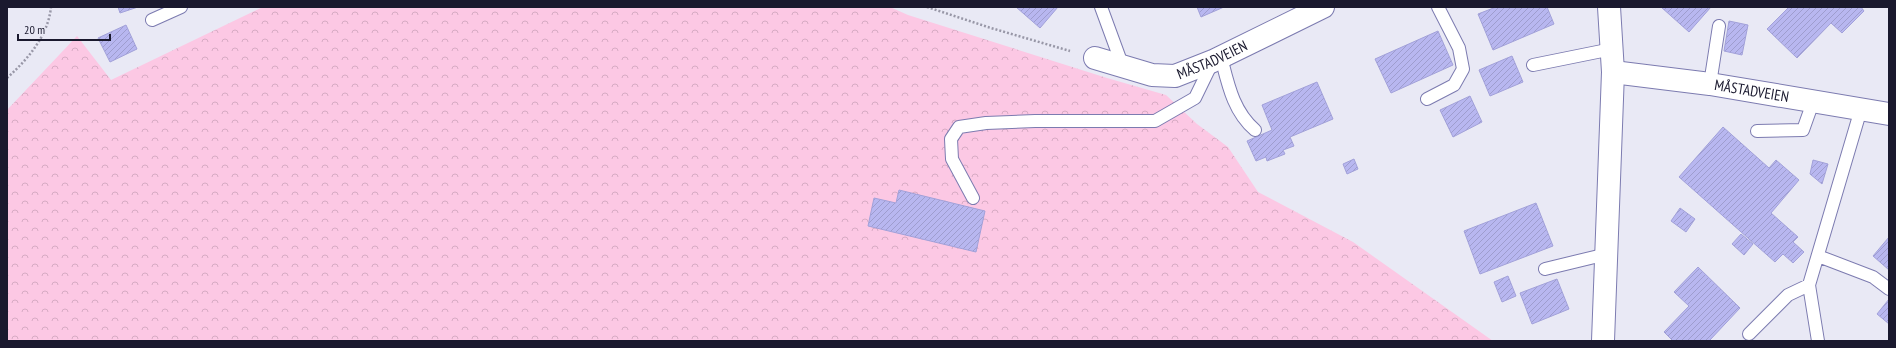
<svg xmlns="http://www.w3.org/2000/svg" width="1896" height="348" font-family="'PT Sans Narrow',sans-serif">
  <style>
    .forest { fill: url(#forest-crowns) }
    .building { fill: url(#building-hatch); stroke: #a2a1d9 }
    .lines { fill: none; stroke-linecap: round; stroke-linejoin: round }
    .service-casing { stroke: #7c7bb0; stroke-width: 14 }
    .minor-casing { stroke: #7c7bb0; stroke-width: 24 }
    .path { stroke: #9897a7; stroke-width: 2.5; stroke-dasharray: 2 2; stroke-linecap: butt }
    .service { stroke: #fff; stroke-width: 12 }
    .minor { stroke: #fff; stroke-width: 22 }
    .labels { text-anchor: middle; stroke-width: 3.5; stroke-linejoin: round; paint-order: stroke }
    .street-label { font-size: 15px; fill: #1a192e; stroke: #e9e9f5 }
  </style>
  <defs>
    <pattern id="forest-crowns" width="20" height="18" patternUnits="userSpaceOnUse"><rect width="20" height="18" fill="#fcc8e4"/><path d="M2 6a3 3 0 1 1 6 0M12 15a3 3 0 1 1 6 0" fill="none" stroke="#d7abc4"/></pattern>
    <pattern id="building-hatch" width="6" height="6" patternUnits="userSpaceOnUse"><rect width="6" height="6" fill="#b8b7f0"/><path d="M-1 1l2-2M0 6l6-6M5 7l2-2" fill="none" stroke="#9e9dce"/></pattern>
  </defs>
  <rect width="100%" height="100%" fill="#e9e9f5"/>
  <path class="forest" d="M263 7H890L908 15 1107 78 1166 95 1197 124 1228 147 1258 192 1353 242 1493 341H7V110L77 36 111 80Z"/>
  <path class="building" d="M118 7H138L120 13Z
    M1016 7H1058L1040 28Z
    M1197 7H1224L1201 17Z
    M1496 7H1547L1554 24 1493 50 1478 14Z
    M1661 7H1711L1689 32Z
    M1789 7H1861L1864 11 1842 33 1831 23 1797 58 1767 29Z
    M1729 21 1748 25 1742 55 1724 51Z
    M126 25 137 49 110 62 98 38Z
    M1438 31 1453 65 1391 93 1375 59Z
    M1512 56 1523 82 1490 96 1479 70Z
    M1317 82 1333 119 1290 137 1294 146 1283 150 1285 154 1267 161 1266 157 1256 161 1247 141 1272 130 1262 105Z
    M1470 96 1482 122 1453 137 1440 110Z
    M1723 127 1769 168 1776 160 1799 180 1771 213 1798 237 1793 242 1804 252 1793 263 1783 254 1775 262 1679 177Z
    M1354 159 1358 169 1347 174 1343 164Z
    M1813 160 1828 164 1822 184 1810 174Z
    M899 190 985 211 976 252 868 226 874 198 896 203Z
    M1536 203 1553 246 1480 274 1464 231Z
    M1680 208 1695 219 1686 232 1671 221Z
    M1741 234 1753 244 1744 255 1732 244Z
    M1889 237V270L1873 256Z
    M1698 267 1740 308 1710 340 1712 341H1673L1664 332 1689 306 1674 292Z
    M1508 276 1516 296 1502 302 1494 282Z
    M1557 279 1569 309 1532 324 1520 293Z
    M1889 299V324L1877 314Z"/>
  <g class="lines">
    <defs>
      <path id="service" d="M1101 7 1123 67
        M152 20 181 7
        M1221 57C1228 84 1233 111 1255 130
        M1533 65 1612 49
        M1710 84 1719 26
        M1427 99 1454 85 1463 69 1459 48 1438 7
        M1757 131 1803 130 1813 102
        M973 198 952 159 951 139 959 127 986 123 1035 121H1155L1195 98 1213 61
        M1818 256 1873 277 1889 289
        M1545 269 1607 254
        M1749 334 1788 295 1809 285
        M1818 341 1809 285 1861 109"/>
      <g id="minor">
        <path id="s1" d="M1095 58 1152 75 1175 76 1213 61 1323 7"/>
        <path id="s2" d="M1613 72 1710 84 1889 114"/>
        <path d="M1603 341 1613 72 1609 7"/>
      </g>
    </defs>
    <use href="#service" class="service-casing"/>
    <use href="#minor" class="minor-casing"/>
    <path class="path" d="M927 7 991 28 1070 51
      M7 78C28 59 48 36 51 7"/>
    <use href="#service" class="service"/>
    <use href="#minor" class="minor"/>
  </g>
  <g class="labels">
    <g class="street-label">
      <text dy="5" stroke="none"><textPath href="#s1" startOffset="123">MÅSTADVEIEN</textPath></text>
      <text dy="5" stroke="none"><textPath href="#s2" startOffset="140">MÅSTADVEIEN</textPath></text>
    </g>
  </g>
  <rect width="1896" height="348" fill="none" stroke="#1a192e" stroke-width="16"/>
  <path d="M18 34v6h92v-6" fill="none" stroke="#1a192e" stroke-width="2"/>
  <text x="24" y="34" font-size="12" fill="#1a192e" stroke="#e9e9f5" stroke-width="3" paint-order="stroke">20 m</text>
</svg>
